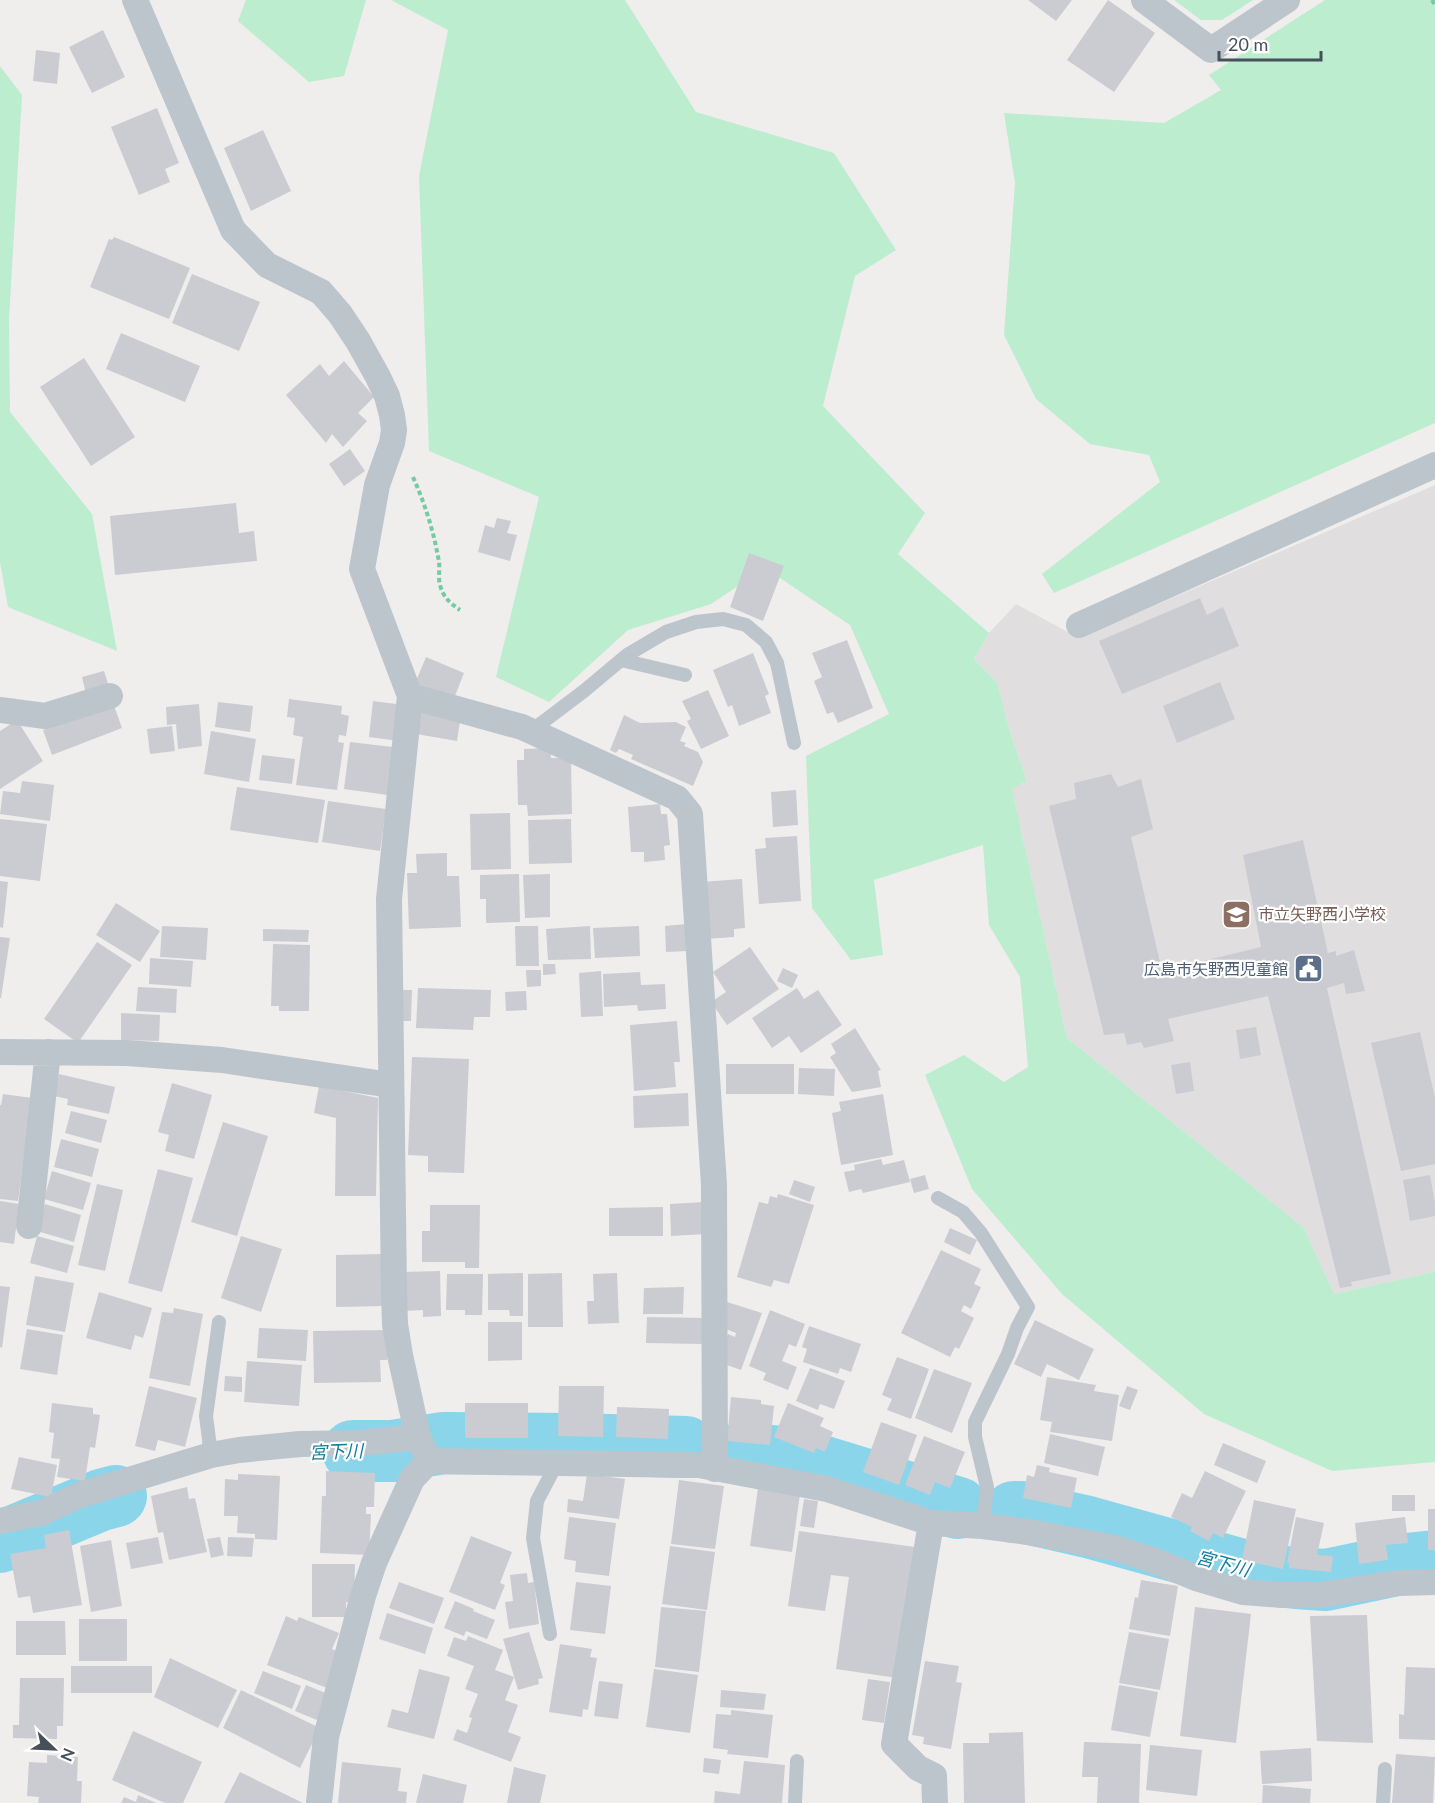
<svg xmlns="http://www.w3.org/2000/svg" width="1435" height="1803" font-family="Lato,'Noto Sans JP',sans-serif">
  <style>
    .education { fill: #e1dedf }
    .green { fill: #bcedcf }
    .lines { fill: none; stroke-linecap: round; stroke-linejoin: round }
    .river { stroke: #8ad5e9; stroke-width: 62 }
    .building { fill: #caccd2 }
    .path { stroke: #75caa0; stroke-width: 4; stroke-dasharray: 4.5 3; stroke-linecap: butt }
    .service { stroke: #bcc5cc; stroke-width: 14 }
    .minor { stroke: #bcc5cc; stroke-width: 26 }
    .labels { text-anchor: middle; stroke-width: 4.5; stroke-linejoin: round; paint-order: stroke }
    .education-label { font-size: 16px; fill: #785e54; stroke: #fff; text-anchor: start }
    .service-label { font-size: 16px; fill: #4e5e75; stroke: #fff; text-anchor: end }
    .water-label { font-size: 18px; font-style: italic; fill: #107d9c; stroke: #fff }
  </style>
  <rect width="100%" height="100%" fill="#f0eded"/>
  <path class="education" d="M1435 485V1270L1433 1272 1334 1294 1304 1228 1067 1038 1012 789 1027 781 1010 732 997 682 974 659 989 633 1016 604 1079 638Z"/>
  <path class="green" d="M246 0H366L344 76 309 82 238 21Z
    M391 0H625L696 112 834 153 896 250 855 276 823 406 925 513 898 554 989 633 974 659 997 682 1010 732 1027 781 1012 789 1067 1038 1304 1228 1334 1294 1433 1272 1435 1270V1462L1332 1471 1204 1414 1062 1294 972 1189 925 1075 964 1055 1004 1082 1028 1067 1020 977 989 925 983 845 874 880 883 955 851 960 812 908 806 756 889 714 850 625 765 568 711 604 628 630 549 702 496 677 539 497 429 451 419 176 448 30Z
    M1174 0H1253L1222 20H1201Z
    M1325 0H1435V423L1054 593 1042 574 1160 482 1149 455 1090 444 1036 399 1004 335 1015 183 1004 113 1164 123 1221 90 1209 75Z
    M0 66 22 95 9 320 10 412 92 514 117 651 8 607 0 562Z"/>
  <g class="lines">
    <path class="river" d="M353 1451H393L444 1443 572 1444 686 1447
      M742 1453 782 1457 824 1467 958 1508
      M1014 1512H1022L1088 1527 1257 1574 1296 1578 1326 1580 1397 1565 1435 1561
      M0 1542 101 1500 116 1496"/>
  </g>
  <path class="building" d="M1028 0H1072L1056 21Z
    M1108 0 1155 33 1114 92 1067 60Z
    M103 30 125 77 92 93 69 47Z
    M36 50 60 53 57 84 33 81Z
    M157 108 179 163 165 169 170 182 139 195 111 127Z
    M263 130 291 191 251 211 224 148Z
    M114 237 190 268 169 319 90 287 109 239 112 240Z
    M192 274 260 302 239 351 172 323Z
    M121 333 200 366 185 402 106 369Z
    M84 358 135 437 91 466 40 387Z
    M344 361 374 397 358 413 367 421 343 447 332 434 326 443 286 395 320 364 329 376Z
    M350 449 365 471 344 486 329 464Z
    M236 503 239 533 254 531 257 561 115 575 110 516Z
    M497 518 511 521 507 533 517 535 510 561 478 552 485 525 494 528Z
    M749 553 784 566 763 621 730 607Z
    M1200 598 1207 615 1223 607 1239 646 1122 694 1099 641Z
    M847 640 873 708 838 723 833 712 827 714 814 681 822 677 812 653Z
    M753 653 769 694 765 696 771 713 739 726 732 705 728 707 713 670Z
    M426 657 464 673 453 701 414 686Z
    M104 671 109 687 86 694 82 677Z
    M1220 682 1235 719 1177 743 1163 706Z
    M708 690 729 736 701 749 687 721 691 719 682 701Z
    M289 699 342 706 341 714 349 716 346 736 339 735 338 742 344 743 337 790 296 785 303 737 293 735 295 718 287 717Z
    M373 701 404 705 399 741 369 737Z
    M218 702 253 706 250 732 215 727Z
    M113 703 122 728 52 755 43 730Z
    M199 704 202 746 178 749 176 724 167 725 166 707Z
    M421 707 461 714 457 741 416 734Z
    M624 715 640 723 676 722 686 727 680 741 686 743 684 746 698 752 703 762 693 786 631 759 633 755 619 749 616 753 610 750Z
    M17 720 43 761 0 789V731Z
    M172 726 175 751 150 754 147 729Z
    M211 731 256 739 249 782 204 774Z
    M350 742 401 748 395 796 344 789Z
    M550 748 551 758H571L572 814 528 816 527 805H518L517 760H524V749Z
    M262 755 295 759 292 784 259 780Z
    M1111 774 1118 787 1141 779 1153 829 1131 837 1162 971 1261 947 1243 855 1303 840 1328 953 1336 951V956L1354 950 1365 991 1346 994 1344 983 1327 988 1391 1274 1351 1282 1352 1286 1340 1288 1268 996 1168 1019 1174 1041 1144 1048 1141 1042 1127 1045 1124 1033 1104 1035 1049 806 1076 799 1074 783Z
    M22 781 54 785 50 821 0 814 3 791 20 793Z
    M237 787 325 800 318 843 230 830Z
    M796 790 798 825 773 827 771 792Z
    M328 801 386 809 380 851 322 842Z
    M660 804 661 814H667L670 845 664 846 665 860 644 862V852H631L628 807Z
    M510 813 511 869 471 870 470 814Z
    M0 819 47 824 40 881 0 876Z
    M571 819 572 863 529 864 528 820Z
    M797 836 801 901 759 904 755 849 766 848 765 838Z
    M447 853V876H459L461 927 409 929 407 873H417L416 854Z
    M519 874 520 922 486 923V899H480V875Z
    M550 874V917L525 918 523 875Z
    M742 879 745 928 734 929V937L705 939 701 882Z
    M0 881 8 882 3 928 0 927Z
    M116 903 160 931 140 962 96 935Z
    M686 924 688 951 666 952 665 926Z
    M162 926 208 928 206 960 160 957Z
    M515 926H538L539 966H516Z
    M590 926 591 959 548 960 546 929Z
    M639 926 640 956 595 958 593 928Z
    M263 929 309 930 308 942 263 941Z
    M0 937 10 938 1 998H0Z
    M97 942 132 965 78 1043 44 1019Z
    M273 944 310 945 309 1011H279V1006H271Z
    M750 947 779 989 727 1025 711 1002 726 992 713 972Z
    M150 958 193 961 191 987 149 984Z
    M543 964H555L556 974 543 975Z
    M783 968 798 975 792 988 777 981Z
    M526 970H541V986L527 987Z
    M601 971 603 1016 581 1017 579 973Z
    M640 972 641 985 665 984 666 1009 638 1011 637 1005 604 1007 603 974Z
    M138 987 177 989 176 1013 136 1011Z
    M418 988 491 990 490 1017H474L473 1030 416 1028Z
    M797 988 804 999 818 990 842 1025 801 1053 789 1036 772 1048 752 1018Z
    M396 990H412L411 1021H395Z
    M526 991 527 1010 506 1011 505 992Z
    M121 1013 160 1015 159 1041 121 1040Z
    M677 1021 680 1062H674L676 1087 634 1091 630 1025Z
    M1256 1027 1261 1055 1240 1059 1236 1030Z
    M855 1028 881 1070 878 1071 881 1087 852 1092 830 1057 836 1053 831 1044Z
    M1420 1032 1435 1098V1164L1401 1171 1371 1043Z
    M412 1057 469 1059 464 1173 428 1172V1156L408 1155Z
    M1190 1062 1194 1091 1176 1094 1171 1065Z
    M726 1064H794V1094H726Z
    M799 1068 835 1069 834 1096 798 1094Z
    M59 1074 115 1087 109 1114 67 1105 68 1099 54 1096Z
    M172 1083 212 1095 194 1159 165 1151 169 1135 158 1132Z
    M319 1086 378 1098 376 1196H335L336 1118 314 1113Z
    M688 1093 689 1126 634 1128 633 1096Z
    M3 1094 32 1098 18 1201 0 1199V1105H1Z
    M883 1094 893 1155 841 1165 832 1113 841 1111 839 1102Z
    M71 1111 107 1120 101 1143 65 1133Z
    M223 1122 268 1136 237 1236 191 1222Z
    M61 1139 99 1149 92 1177 54 1167Z
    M881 1159 883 1165 904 1160 910 1182 863 1193 861 1189 849 1192 844 1172 855 1170 854 1165Z
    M158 1169 193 1178 162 1292 128 1283Z
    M52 1171 91 1183 83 1210 44 1199Z
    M925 1175 929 1189 914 1193 910 1179Z
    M1430 1175 1435 1203V1216L1410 1221 1403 1180Z
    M794 1180 815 1187 810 1202 789 1194Z
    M97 1184 123 1190 105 1271 78 1265Z
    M778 1194 814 1205 789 1284 774 1280 771 1287 737 1277 759 1202 768 1204 770 1196 777 1198Z
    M0 1201 19 1204 14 1244 0 1242Z
    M704 1202 706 1234 671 1236 670 1204Z
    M45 1204 81 1215 74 1242 37 1231Z
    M430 1205H480L479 1268H465V1262H422V1231H430Z
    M663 1207V1236H609V1208Z
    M950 1228 977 1240 970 1255 944 1242Z
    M37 1236 74 1246 67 1273 30 1263Z
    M241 1236 282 1249 261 1312 221 1298Z
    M941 1250 981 1269 974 1284 981 1287 971 1309 964 1305 961 1311 974 1318 959 1349 955 1347 950 1357 901 1333Z
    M384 1254V1306L336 1307V1255Z
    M440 1271 441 1316 423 1317V1310L403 1311 402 1272Z
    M523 1273V1316H510L509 1310H488V1274Z
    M562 1273 563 1327H528V1274Z
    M617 1273 619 1323 588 1324 587 1301H594L593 1274Z
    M447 1274H483L482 1315H465V1310H446Z
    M35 1276 74 1283 65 1332 26 1325Z
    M0 1286 10 1287 2 1348 0 1347Z
    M684 1287 683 1314H643L644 1288Z
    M99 1292 152 1308 143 1338 135 1335 131 1350 86 1338Z
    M727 1302 762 1313 741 1370 718 1362 728 1334 735 1337 736 1333 718 1326Z
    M174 1308 203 1314 190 1386 149 1378 162 1312 173 1313Z
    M770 1310 805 1324 796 1347 789 1344 782 1361 797 1367 788 1390 763 1380 766 1373 749 1366Z
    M647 1317 704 1318 703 1344 646 1343Z
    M1035 1320 1094 1349 1079 1380 1047 1364 1041 1377 1014 1364Z
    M488 1322H522V1360L488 1361Z
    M809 1326 861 1344 851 1372 840 1368 838 1374 803 1362 807 1349 802 1347Z
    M259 1328 308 1330 306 1361 257 1358Z
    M27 1329 63 1335 57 1375 20 1369Z
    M387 1330V1360H380L381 1382 314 1383 313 1331Z
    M897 1357 929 1369 911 1419 887 1410 892 1399 882 1395Z
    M247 1361 302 1365 299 1406 244 1402Z
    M810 1368 845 1381 834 1409 820 1404 818 1410 796 1401Z
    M934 1369 972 1383 952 1433 915 1418Z
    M225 1376 242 1377V1392L224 1391Z
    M1047 1377 1096 1385 1094 1391 1119 1395 1112 1441 1050 1432 1052 1422 1040 1420Z
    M149 1386 197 1398 185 1447 158 1440 155 1451 135 1446Z
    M559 1386H604L603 1437 558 1436Z
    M1127 1386 1138 1390 1130 1410 1119 1406Z
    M731 1397 761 1400V1404L774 1406 770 1445 727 1441Z
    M52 1403 93 1408V1414L100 1415 95 1448 90 1447 85 1481 57 1477 60 1459 51 1458 54 1433 49 1432Z
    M465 1403H528V1438H465Z
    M788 1403 824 1418 820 1426 833 1432 825 1452 816 1448 814 1453 774 1437Z
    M617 1407 669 1409 668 1439 616 1437Z
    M881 1422 917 1435 899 1485 863 1472Z
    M1050 1434 1105 1447 1098 1476 1044 1463Z
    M924 1436 965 1452 950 1488 935 1482 930 1495 905 1485Z
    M1223 1443 1266 1461 1257 1483 1214 1465Z
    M19 1457 57 1465 51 1497 11 1489Z
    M1037 1465 1050 1468 1049 1472 1077 1478 1071 1508 1023 1498 1027 1475 1034 1477Z
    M326 1471 375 1473 374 1507H366V1514H371L369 1555 320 1553 322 1496H326Z
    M1205 1471 1246 1491 1223 1538 1213 1533 1209 1541 1190 1531 1192 1527 1171 1517 1182 1493 1192 1498Z
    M238 1474 280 1476 277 1540 255 1539V1534L237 1533 238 1516H224L225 1479 238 1480Z
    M587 1474 625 1479 619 1519 567 1512 568 1499 583 1501Z
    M679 1480 724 1486 715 1549 671 1544Z
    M187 1487 189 1499 195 1498 207 1552 169 1560 163 1532 158 1533 151 1496Z
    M758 1488 800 1494 792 1552 750 1546Z
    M1392 1495H1415V1511H1392Z
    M804 1499 818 1501 814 1528 800 1526Z
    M1254 1500 1296 1509 1283 1569 1242 1560Z
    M1428 1509H1435V1550H1428Z
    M569 1517 616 1523 609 1576 575 1572 576 1561 564 1559Z
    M1296 1517 1324 1523 1317 1555 1333 1556 1331 1572 1289 1568V1563H1287Z
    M1405 1517 1408 1543 1386 1545 1388 1560 1359 1564 1355 1523Z
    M69 1530 82 1605 33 1613 30 1596 18 1598 10 1554 46 1548 44 1535Z
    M799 1531 915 1547 897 1678 836 1669 849 1577 831 1575 825 1611 788 1606Z
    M471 1536 512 1552 500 1583 505 1585 495 1610 449 1592Z
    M158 1537 163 1563 131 1569 126 1543Z
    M220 1537 224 1555 211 1558 207 1539Z
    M228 1537 254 1538 252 1557 227 1556Z
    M111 1540 122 1606 91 1612 80 1546Z
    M670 1546 715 1552 707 1610 662 1604Z
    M312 1564H355L354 1602H346V1617H312Z
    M527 1573 528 1583 534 1582 539 1624 509 1629 505 1602 513 1601 510 1575Z
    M1141 1580 1178 1586 1170 1636 1129 1629 1135 1597 1138 1598Z
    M399 1582 444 1598 434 1624 389 1608Z
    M576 1582 611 1586 605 1634 570 1630Z
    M455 1601 474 1609 473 1611 495 1620 487 1639 466 1631 464 1636 444 1628Z
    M661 1607 706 1611 699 1672 655 1667Z
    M1195 1607 1251 1614 1236 1743 1180 1736Z
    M387 1613 433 1628 425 1654 379 1639Z
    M1367 1615 1373 1743 1317 1741 1310 1616Z
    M286 1616 297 1621 299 1617 339 1633 332 1649 341 1653 327 1688 267 1665Z
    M79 1619H127V1661H79Z
    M16 1621H65L66 1655H16Z
    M529 1632 543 1678 538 1679 539 1684 518 1690 503 1639Z
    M1129 1632 1169 1639 1160 1690 1119 1683Z
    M468 1636 503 1650 495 1670 514 1677 505 1700 518 1705 508 1732 521 1737 511 1762 453 1740 457 1729 467 1733 472 1718 469 1717 478 1694 465 1689 474 1666 447 1656 454 1637 466 1641Z
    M560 1644 592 1649 590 1657 597 1658 588 1710 583 1709 582 1717 549 1712Z
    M170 1658 237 1690 218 1728 154 1697Z
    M925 1661 959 1666 956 1682 962 1683 951 1749 923 1744 924 1737 912 1735Z
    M71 1666H152V1693H71Z
    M1406 1667 1435 1668V1740L1399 1739V1714L1404 1715Z
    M419 1669 450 1677 434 1739 387 1727 392 1709 408 1713Z
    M654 1669 698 1675 690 1733 646 1727Z
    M263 1671 301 1686 292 1709 254 1693Z
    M20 1678H64L63 1726H57V1739L13 1738V1725H19Z
    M868 1679 890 1682 884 1723 862 1720Z
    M599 1681 623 1684 618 1719 594 1716Z
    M306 1685 328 1694 317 1720 295 1711Z
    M1119 1685 1158 1692 1150 1737 1111 1730Z
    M241 1690 320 1728 300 1768 223 1728Z
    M721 1690 766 1694 764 1710 720 1707Z
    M731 1710 773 1715 768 1758 727 1754 728 1750 713 1748 716 1714 731 1715Z
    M133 1731 202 1762 183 1803H165L112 1780Z
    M1023 1732 1025 1803H964L963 1743H989V1733Z
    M1084 1742 1141 1744 1139 1803H1097L1098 1777H1082Z
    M1150 1745 1202 1750 1197 1796 1146 1790Z
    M1311 1748 1312 1781 1262 1784 1260 1751Z
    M1396 1754 1435 1757 1433 1803H1392Z
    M47 1755 78 1757 77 1781H82L81 1803H38L39 1797 27 1796 29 1762 47 1763Z
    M704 1758 721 1760 719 1774 703 1772Z
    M744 1761 785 1765 782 1803H714L715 1791 740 1794Z
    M342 1762 401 1768 398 1791 407 1792 406 1803H338Z
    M514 1767 546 1775 540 1803H507Z
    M240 1772 303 1803H224Z
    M423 1774 467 1785 463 1803H416Z
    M1263 1785 1311 1789 1310 1803H1262Z
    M138 1795 156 1803H121L124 1797 136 1802Z"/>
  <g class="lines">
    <path class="path" d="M1432 0 1435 5
      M413 477C425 504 434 532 439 562 440 569 438 578 440 585 443 597 450 603 460 610"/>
    <path class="service" d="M621 660 685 675
      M531 731 584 691 627 655 666 632 696 622 723 619 746 625 766 642 777 663 794 743
      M938 1198 963 1212 981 1233 1028 1307 1017 1328 1008 1354 975 1422V1437L987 1487 983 1526
      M211 1455 206 1416 219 1322
      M550 1634 533 1538 537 1501 557 1463
      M795 1803 797 1761
      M1383 1803 1385 1769"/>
    <path class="minor" d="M135 0 233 230 267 265 321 292 340 314 358 341 378 377 387 396 392 415 394 430 392 443 377 485 362 569 410 696 389 899 394 1292 395 1324 400 1355 418 1437 429 1461 699 1465 827 1489 931 1523 983 1526 1028 1532 1115 1548 1155 1561 1196 1578 1243 1592 1282 1595H1320L1398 1583 1435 1582
      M1144 0 1211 50 1287 0
      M1079 625 1435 465
      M410 696 522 727 677 798 690 814 714 1185 715 1469
      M0 710 45 716 110 696
      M0 1052 127 1053 222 1060 391 1085
      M29 1226 48 1052
      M0 1521 41 1513 80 1495 211 1455 239 1450 300 1444 360 1443 418 1437
      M931 1523 894 1744 918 1768 934 1776 935 1803
      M319 1803 326 1737 363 1596 374 1563 412 1479 429 1461"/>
  </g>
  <defs>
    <symbol id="school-square" viewBox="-11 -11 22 22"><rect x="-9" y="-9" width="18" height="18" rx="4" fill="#8d6e63" stroke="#fff"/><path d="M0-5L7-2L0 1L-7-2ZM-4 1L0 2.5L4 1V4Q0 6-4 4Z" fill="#fff"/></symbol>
    <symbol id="civic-square" viewBox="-11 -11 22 22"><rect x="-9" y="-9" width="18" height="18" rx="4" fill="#5c6f8a" stroke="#fff"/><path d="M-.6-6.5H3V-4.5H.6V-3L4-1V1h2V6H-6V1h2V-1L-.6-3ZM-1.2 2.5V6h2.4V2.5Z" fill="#fff"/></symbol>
  </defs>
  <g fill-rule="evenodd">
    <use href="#school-square" x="1220" y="898" width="33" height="33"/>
    <use href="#civic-square" x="1292" y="952" width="33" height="33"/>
  </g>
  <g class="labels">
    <g class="education-label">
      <text x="1258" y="920">市立矢野西小学校</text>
    </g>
    <g class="service-label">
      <text x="1288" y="975">広島市矢野西児童館</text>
    </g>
    <g class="water-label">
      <text transform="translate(336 1452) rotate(-2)" y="6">宮下川</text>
      <text transform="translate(1223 1564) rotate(15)" y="6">宮下川</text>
    </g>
  </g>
  <g transform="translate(54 1749) rotate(113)" stroke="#ffffff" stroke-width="4.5" paint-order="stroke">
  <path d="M0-4.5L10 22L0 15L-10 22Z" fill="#46505a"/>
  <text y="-9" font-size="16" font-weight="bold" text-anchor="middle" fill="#46505a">N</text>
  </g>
  <path d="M1219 51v9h102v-9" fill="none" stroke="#46505a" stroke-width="3"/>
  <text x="1228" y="51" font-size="18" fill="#46505a" stroke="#ffffff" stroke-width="4.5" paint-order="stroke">20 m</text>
</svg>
